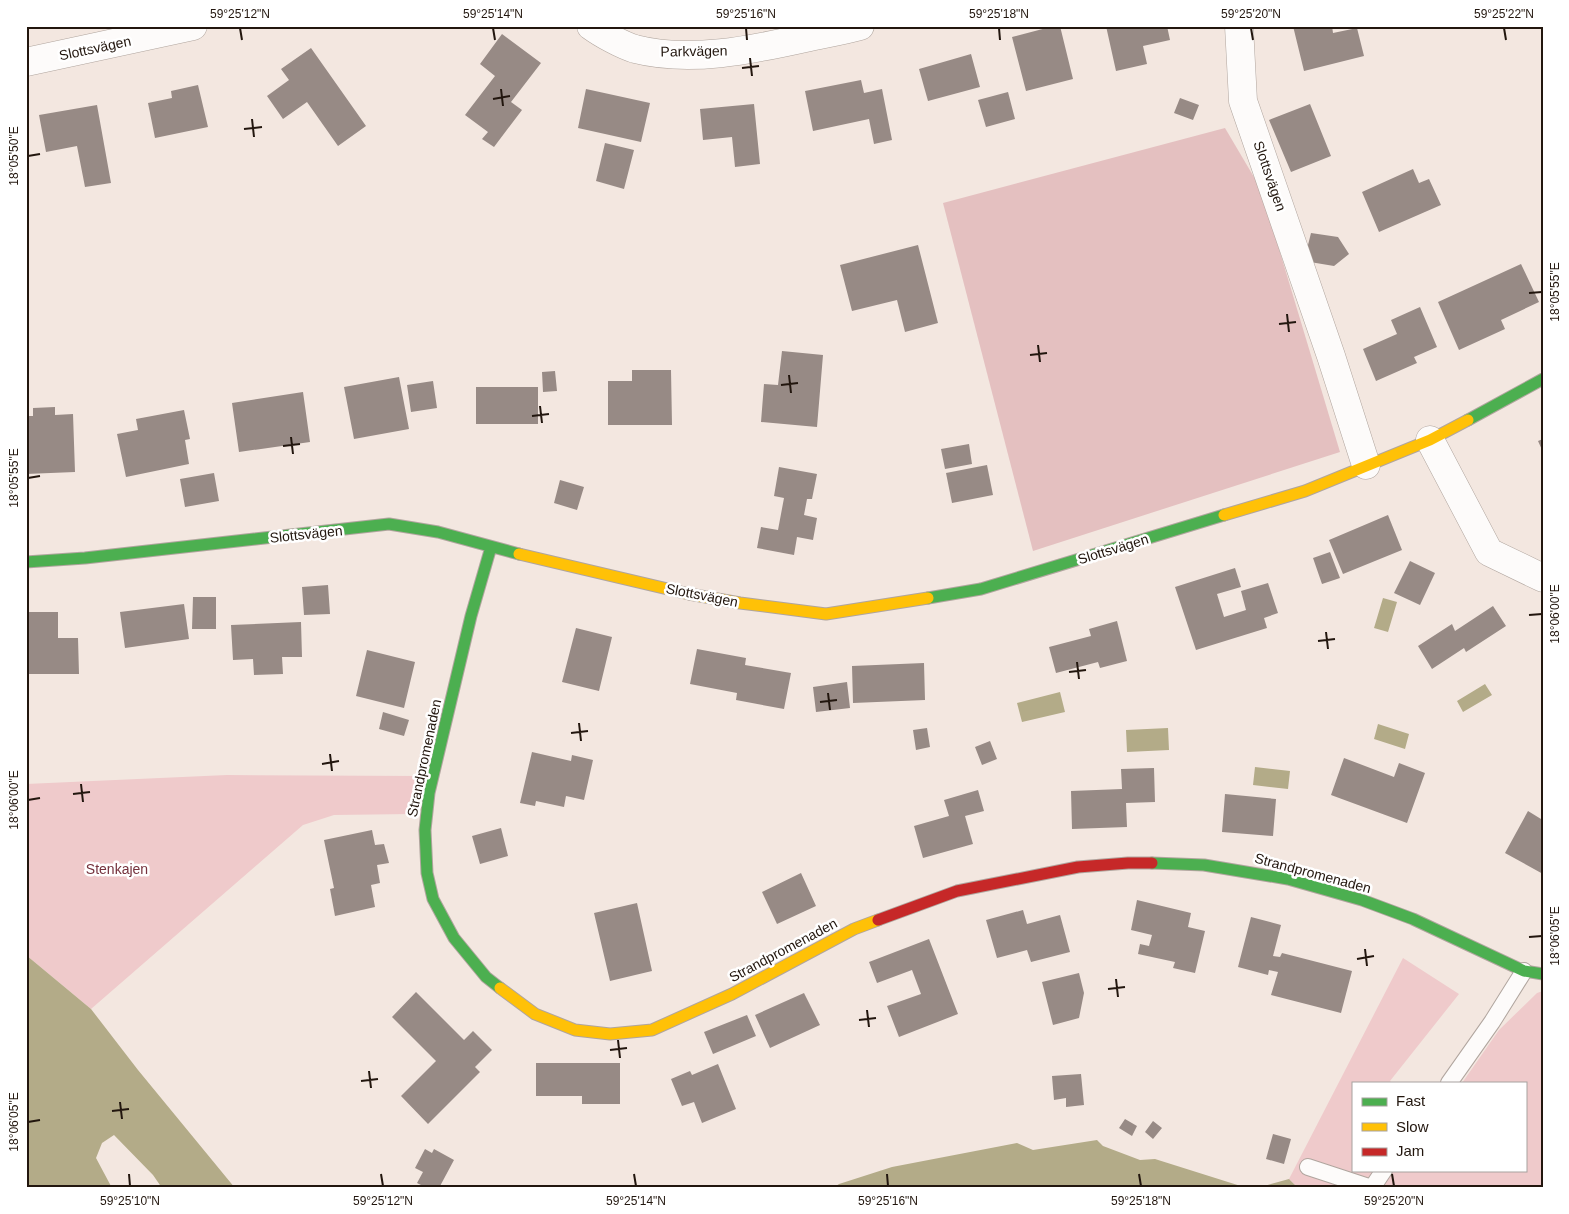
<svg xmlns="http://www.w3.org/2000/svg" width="1569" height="1214" font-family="Arial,sans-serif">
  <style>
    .green { fill: #efcacb }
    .forest { fill: #e4c0c0 }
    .water { fill: #b3ab88 }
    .building { fill: #978a85 }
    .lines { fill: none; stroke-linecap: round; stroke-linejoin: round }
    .lane-casing { stroke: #b0a59e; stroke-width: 18 }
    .street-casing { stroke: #b0a59e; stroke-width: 29 }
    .fast-casing { stroke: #b0a59e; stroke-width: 13 }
    .slow-casing { stroke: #b0a59e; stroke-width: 13 }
    .jam-casing { stroke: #b0a59e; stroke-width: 13 }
    .lane { stroke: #fdfbfa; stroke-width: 16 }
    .street { stroke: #fdfbfa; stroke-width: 28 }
    .fast { stroke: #4caf50; stroke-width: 11 }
    .slow { stroke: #ffc107; stroke-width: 11 }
    .jam { stroke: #c62828; stroke-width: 11 }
    .ticks { fill: none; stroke: #22160e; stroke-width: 2 }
    .labels { text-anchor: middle; stroke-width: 5; stroke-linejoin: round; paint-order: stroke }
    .street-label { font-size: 14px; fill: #22160e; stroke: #fff }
    .park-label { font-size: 14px; fill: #75323d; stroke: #fff }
    .neatline { fill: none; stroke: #22160e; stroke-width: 2 }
    .ticks-label { font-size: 12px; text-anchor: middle; fill: #22160e }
  </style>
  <rect width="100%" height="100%" fill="#f3e7e0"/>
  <path class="green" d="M227 775 421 776 412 814 334 815 303 825 91 1009 26 955V784Z
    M1403 958 1459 994 1390 1081 1392 1083H1353V1170H1525V1083H1462L1499 1030 1537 993 1543 991V1188H1304L1295 1185 1289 1179Z"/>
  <path class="forest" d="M1225 128 1261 189 1340 452 1033 551 943 203Z"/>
  <path class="water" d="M1383 598 1397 602 1388 632 1374 628Z
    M1485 684 1492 695 1463 712 1457 701Z
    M1060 692 1065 712 1022 722 1017 703Z
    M1378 724 1409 734 1405 749 1374 739Z
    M1168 728 1169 750 1127 752 1126 730Z
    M1255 767 1290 771 1288 789 1253 785Z
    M26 955 91 1009 138 1070 235 1188H162L153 1175 114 1135 102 1143 96 1158 112 1188H26Z
    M1097 1140 1103 1146 1140 1160 1155 1159 1247 1188H833L839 1184 892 1167 1017 1143 1033 1150Z
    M1289 1179 1295 1185 1304 1188H1257Z"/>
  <path class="building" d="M1054 26H1060L1073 79 1026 91 1012 37Z
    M1106 26H1167L1170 40 1143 46 1147 64 1116 71Z
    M1293 26H1332L1333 33 1357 28 1364 56 1304 71Z
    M502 34 541 63 511 102 522 110 494 147 482 139 488 132 465 115 495 76 480 64Z
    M311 48 366 126 338 146 307 102 283 119 267 96 289 80 281 69Z
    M971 54 980 87 928 101 919 69Z
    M861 80 864 93 882 89 892 140 874 144 869 119 813 131 805 91Z
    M198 85 208 127 155 138 148 103 172 98 171 91Z
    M586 89 650 103 641 142 578 128Z
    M1008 92 1015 119 986 127 978 100Z
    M1180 98 1199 105 1193 120 1174 113Z
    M754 104 760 164 735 167 732 137 703 140 700 109Z
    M1310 104 1331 156 1291 172 1269 120Z
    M97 105 111 183 85 187 77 146 46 152 39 115Z
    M605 143 634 150 624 189 596 181Z
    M1413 169 1419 183 1429 179 1441 205 1379 232 1362 192Z
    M1311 233 1338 237 1349 254 1334 266 1304 261Z
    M918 245 938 323 905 332 897 300 852 311 840 265Z
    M1521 264 1539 302 1501 320 1505 329 1459 350 1438 302Z
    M1420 307 1437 347 1414 357 1417 363 1376 381 1363 349 1397 334 1391 320Z
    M782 351 823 355 817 427 761 422 764 384 778 385Z
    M632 370H671L672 425H608V381H632Z
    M555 371 557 391 543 392 542 372Z
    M399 377 409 429 354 439 344 387Z
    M433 381 437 408 411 412 407 385Z
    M476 387H538V424H476Z
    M303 392 310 442 239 452 232 403Z
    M55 407V415L73 414 75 472 26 474V416H33V408Z
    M184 410 190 439 185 440 189 464 126 477 117 434 138 430 136 419Z
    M1543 439V452L1538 441Z
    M969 444 972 464 945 469 941 449Z
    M987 465 993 495 952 503 946 473Z
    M779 467 817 474 812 499H807L804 515 817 518 813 540 797 537 794 555 757 548 761 527 778 530 784 498 774 496Z
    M214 473 219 501 185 507 180 479Z
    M560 480 584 487 577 510 554 503Z
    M1388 515 1402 550 1343 574 1329 540Z
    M1330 552 1340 578 1322 584 1313 558Z
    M1410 561 1435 573 1420 605 1394 593Z
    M1235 568 1241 587 1217 594 1224 617 1246 610 1241 591 1268 583 1278 613 1264 618 1267 628 1196 650 1175 587Z
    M328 585 330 614 304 615 302 587Z
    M193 597H216V629H192Z
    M184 604 189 639 125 648 120 612Z
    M1493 606 1506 626 1466 652 1464 648 1432 669 1418 646 1452 624 1455 631Z
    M27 612H58V638H78L79 674H27Z
    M1117 621 1127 661 1100 668 1098 662 1056 673 1049 647 1091 636 1089 629Z
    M301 622 302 657H282L283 674 254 675 253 659 233 660 231 625Z
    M576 628 612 637 599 691 562 682Z
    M697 649 746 658 745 665 791 673 784 709 736 700 737 693 690 684Z
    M367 650 415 662 404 708 356 696Z
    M924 663 925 700 853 703 852 666Z
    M847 682 850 708 816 712 813 687Z
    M383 712 409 720 404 736 379 729Z
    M927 728 930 747 916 750 913 730Z
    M990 741 997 759 982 765 975 747Z
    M532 752 571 761 572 755 593 760 584 800 566 796 564 807 536 801 535 806 520 803Z
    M1344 758 1394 777 1399 763 1425 773 1407 823 1331 795Z
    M1154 768 1155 802 1126 803 1127 827 1072 829 1071 791 1122 789 1121 769Z
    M978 790 984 811 965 816 973 844 923 858 914 826 949 816 944 800Z
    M1225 794 1276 799 1273 836 1222 832Z
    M1528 811 1541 819 1543 817V874L1505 853Z
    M501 828 508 856 480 864 472 836Z
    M372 830 375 845 384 844 389 863 377 865 380 883 371 885 375 907 335 916 330 889 334 888 324 840Z
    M801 873 816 906 777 924 762 892Z
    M1137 900 1191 913 1188 927 1205 931 1195 973 1173 968 1175 962 1138 954 1140 944 1149 946 1152 935 1131 930Z
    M637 903 652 971 610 981 594 913Z
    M1023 910 1027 924 1060 915 1070 952 1031 962 1027 950 997 958 986 920Z
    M1251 917 1281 925 1273 956 1280 957 1282 953 1352 971 1341 1013 1271 995 1278 972 1269 970 1268 975 1238 967Z
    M929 939 958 1014 899 1037 887 1006 921 994 912 970 877 983 869 962Z
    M1079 973 1084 993 1079 1018 1053 1025 1042 982Z
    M416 992 464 1040 473 1031 492 1050 475 1067 480 1072 428 1124 401 1096 436 1061 392 1017Z
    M804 993 820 1025 770 1048 755 1015Z
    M747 1015 756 1036 713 1054 704 1032Z
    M536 1063H620V1104H582V1096H536Z
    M718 1064 736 1109 702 1123 694 1102 682 1106 671 1079 690 1071 692 1075Z
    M1081 1074 1084 1105 1066 1107V1098L1054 1100 1052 1076Z
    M1125 1119 1137 1126 1132 1136 1119 1128Z
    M1153 1121 1162 1128 1153 1139 1145 1132Z
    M1273 1134 1291 1139 1284 1164 1266 1159Z
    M425 1149 432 1153 434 1149 454 1160 439 1188H427L417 1183 423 1172 415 1168Z"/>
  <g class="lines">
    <defs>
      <path id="lane" d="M1449 1083 1492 1022 1524 971
        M1308 1167 1372 1188
        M1372 1188 1384 1170"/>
      <path id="street" d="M591 26C602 34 622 45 635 49 690 63 751 50 805 38 823 34 842 31 860 26
        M1239 26 1243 101 1331 356 1366 465
        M26 62 193 26
        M1430 440 1489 552 1543 578"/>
      <path id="fast" d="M1468 420 1543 379
        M491 547 471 616 429 793 425 830 427 873 433 899 454 938 486 977 500 988
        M26 562 85 558 389 524 438 532 519 554
        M928 598 981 589 1224 515
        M1152 863 1204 865 1288 879 1362 900 1413 919 1524 971 1543 974"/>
      <path id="slow" d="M1224 515 1305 491 1430 440 1468 420
        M519 554 689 594 740 603 826 614 928 598
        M500 988 535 1014 575 1030 610 1034 652 1030 732 994 854 929 878 920"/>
      <path id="jam" d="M878 920 957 891 1078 867 1128 863H1152"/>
    </defs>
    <use href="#lane" class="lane-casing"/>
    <use href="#street" class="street-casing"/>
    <use href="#fast" class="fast-casing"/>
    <use href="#slow" class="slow-casing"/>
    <use href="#jam" class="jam-casing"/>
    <use href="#lane" class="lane"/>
    <use href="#street" class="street"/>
    <use href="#fast" class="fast"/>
    <use href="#slow" class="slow"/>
    <use href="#jam" class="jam"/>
  </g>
  <path class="ticks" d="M240 28 242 40M493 28 495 40M746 28 747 40M999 28 1000 40M1251 28 1253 40M1504 28 1506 40M750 58 752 76M742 68 759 66M501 89 503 106M493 99 510 96M252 119 254 137M244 129 262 127M28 156 40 154M1529 293 1542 292M1287 314 1289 332M1279 324 1296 322M1038 345 1040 362M1030 355 1047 353M789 375 791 393M781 385 798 383M540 406 542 423M532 416 549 414M291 437 293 454M283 446 300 444M28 478 40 476M1529 615 1542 614M1326 632 1328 649M1318 641 1335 639M1077 662 1079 679M1069 672 1086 670M828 693 830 710M820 702 837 700M579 723 581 741M571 733 588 731M330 754 332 771M322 764 339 761M81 784 83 802M73 794 90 792M28 800 40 798M1529 937 1542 936M1365 949 1367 966M1357 959 1374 956M1116 979 1118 997M1108 989 1125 987M867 1010 869 1027M859 1020 876 1018M618 1040 620 1058M610 1050 627 1048M369 1071 371 1088M361 1081 378 1079M120 1102 122 1119M112 1111 129 1109M28 1122 40 1120M129 1174 130 1186M381 1174 383 1186M634 1174 636 1186M887 1174 888 1186M1139 1174 1141 1186M1392 1174 1394 1186"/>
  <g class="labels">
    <g class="street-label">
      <text transform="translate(95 48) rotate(-12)" y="5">Slottsvägen</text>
      <text transform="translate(694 51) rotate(-1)" y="5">Parkvägen</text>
      <text transform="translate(1270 176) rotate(71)" y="5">Slottsvägen</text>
      <text transform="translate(306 534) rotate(-6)" y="5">Slottsvägen</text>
      <text transform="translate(1113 549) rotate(-17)" y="5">Slottsvägen</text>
      <text transform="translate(702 595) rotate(11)" y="5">Slottsvägen</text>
      <text transform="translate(424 758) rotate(-78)" y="5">Strandpromenaden</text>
      <text transform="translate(1313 873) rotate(15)" y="5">Strandpromenaden</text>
      <text transform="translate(783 950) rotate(-28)" y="5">Strandpromenaden</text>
    </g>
    <g class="park-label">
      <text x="117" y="874">Stenkajen</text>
    </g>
  </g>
  <rect width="1569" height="1214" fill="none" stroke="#ffffff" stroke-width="55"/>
  <rect x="1352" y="1082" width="175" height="90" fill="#ffffff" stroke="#a7a29f"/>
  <rect x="1362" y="1098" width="25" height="8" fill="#4caf50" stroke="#a7a29f"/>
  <text x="1396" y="1106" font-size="15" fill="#22160e">Fast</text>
  <rect x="1362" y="1123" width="25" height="8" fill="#ffc107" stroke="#a7a29f"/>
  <text x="1396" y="1132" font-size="15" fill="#22160e">Slow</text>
  <rect x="1362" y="1148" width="25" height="8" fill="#c62828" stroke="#a7a29f"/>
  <text x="1396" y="1156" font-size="15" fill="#22160e">Jam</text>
  <rect x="28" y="28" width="1514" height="1158" class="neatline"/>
  <g class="ticks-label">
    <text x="240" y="18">59°25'12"N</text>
    <text x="493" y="18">59°25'14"N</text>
    <text x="746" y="18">59°25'16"N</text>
    <text x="999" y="18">59°25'18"N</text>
    <text x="1251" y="18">59°25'20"N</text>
    <text x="1504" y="18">59°25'22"N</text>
    <text transform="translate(14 156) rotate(-90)" y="4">18°05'50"E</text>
    <text transform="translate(1555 292) rotate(-90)" y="4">18°05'55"E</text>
    <text transform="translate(14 478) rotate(-90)" y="4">18°05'55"E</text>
    <text transform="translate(1555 614) rotate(-90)" y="4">18°06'00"E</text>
    <text transform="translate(14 800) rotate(-90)" y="4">18°06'00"E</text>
    <text transform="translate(1555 936) rotate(-90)" y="4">18°06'05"E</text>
    <text transform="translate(14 1122) rotate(-90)" y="4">18°06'05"E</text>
    <text x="130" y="1205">59°25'10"N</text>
    <text x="383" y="1205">59°25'12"N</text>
    <text x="636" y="1205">59°25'14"N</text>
    <text x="888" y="1205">59°25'16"N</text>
    <text x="1141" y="1205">59°25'18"N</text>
    <text x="1394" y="1205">59°25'20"N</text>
  </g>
</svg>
